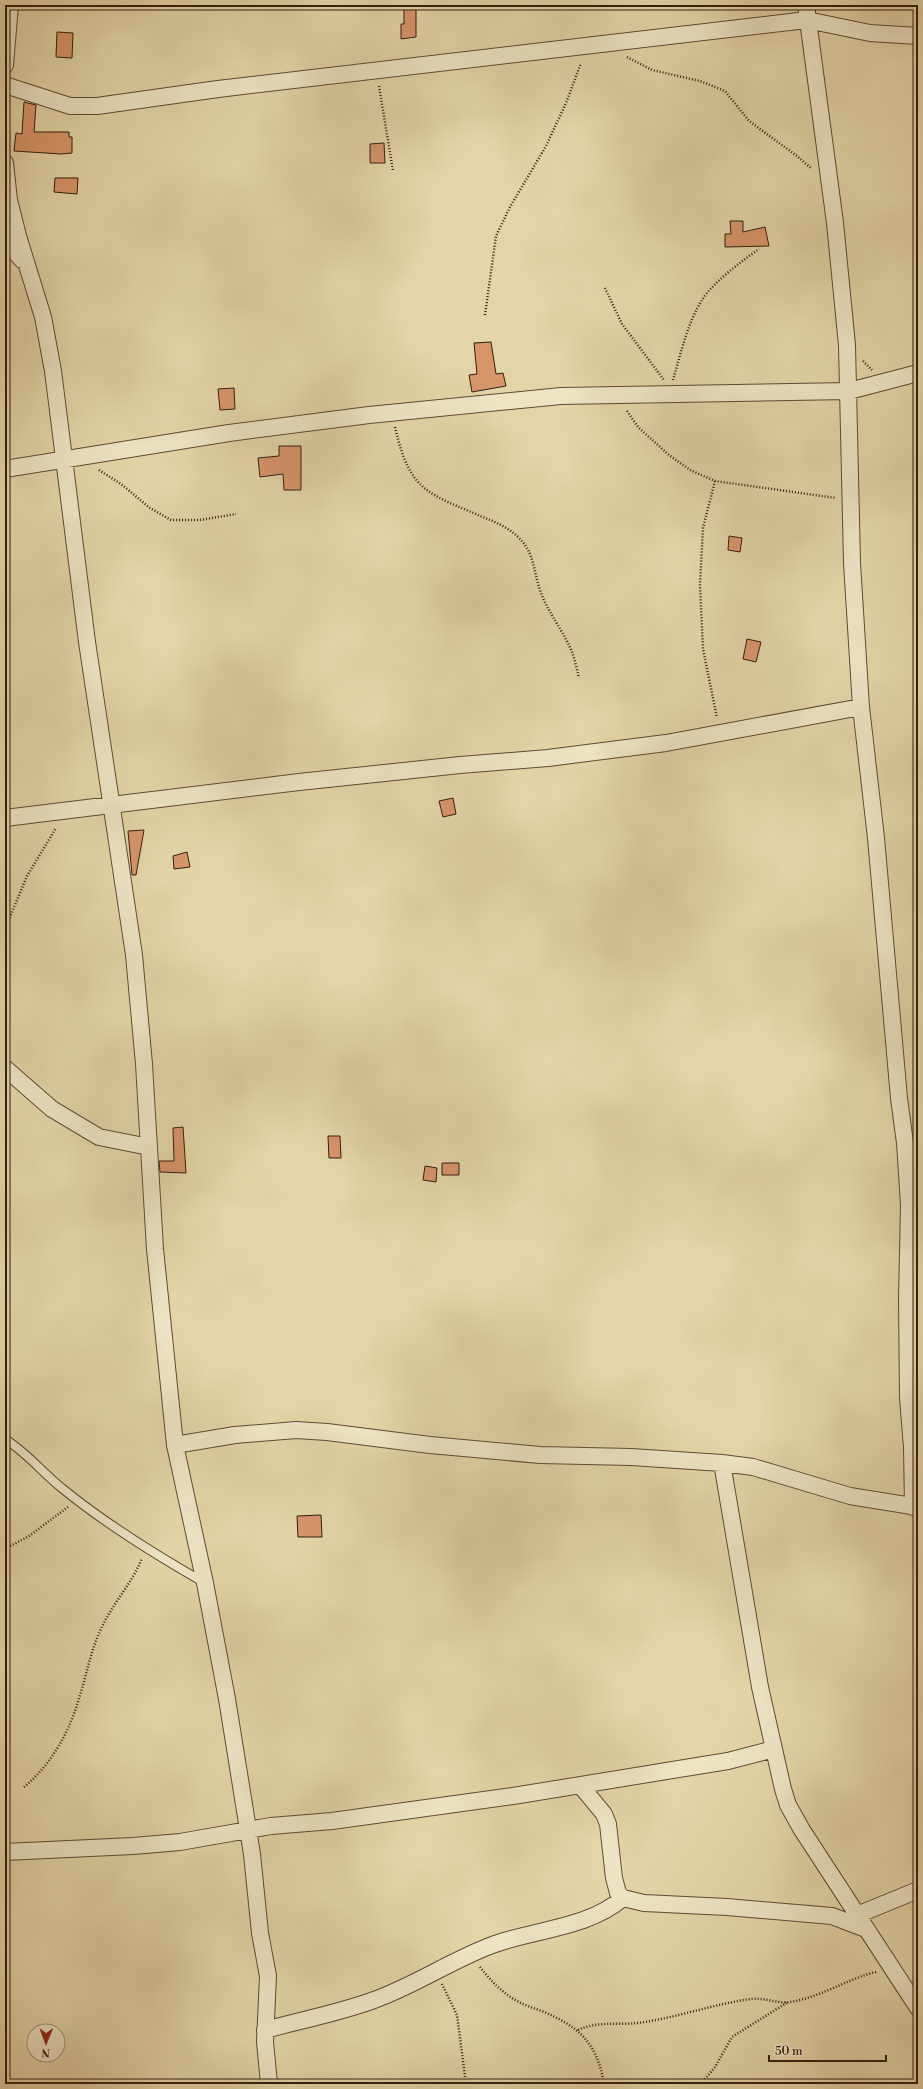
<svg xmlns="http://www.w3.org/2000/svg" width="923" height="2089" font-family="'Libre Bodoni',serif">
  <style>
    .building { fill: #d7956a; stroke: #331d0e }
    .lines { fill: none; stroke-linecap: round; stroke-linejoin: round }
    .service-casing { stroke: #5f4b34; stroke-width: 10 }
    .minor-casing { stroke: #5f4b34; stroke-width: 18 }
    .path { stroke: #331d0e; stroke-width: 2.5; stroke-dasharray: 1 2; stroke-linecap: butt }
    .service { stroke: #ede4c6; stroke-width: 8 }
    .minor { stroke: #ede4c6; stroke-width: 16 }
  </style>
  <rect width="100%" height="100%" fill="#e3d5a7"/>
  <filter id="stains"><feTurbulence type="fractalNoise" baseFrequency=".005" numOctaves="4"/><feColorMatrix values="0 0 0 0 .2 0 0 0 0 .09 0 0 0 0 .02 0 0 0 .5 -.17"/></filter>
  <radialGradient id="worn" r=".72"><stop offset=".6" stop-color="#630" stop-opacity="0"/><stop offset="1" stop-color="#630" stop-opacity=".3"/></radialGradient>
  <path class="building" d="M404 8H416V37L401 39V24H404Z
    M57 32 73 33 72 58 56 57Z
    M24 102 36 105 34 132H69V137H72V153L61 154 14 151 16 133 22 134Z
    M384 143 385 163H370V144Z
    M55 178H78L77 194 54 192Z
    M730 221H743V232L765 227 769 246 725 247V234H731Z
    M491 342 496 374 503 373 506 386 472 392 469 375 477 374 474 343Z
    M234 388 235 409 220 410 218 389Z
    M279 446H301V490H284L283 474 260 477 258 458 279 456Z
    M729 536 742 538 740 552 728 550Z
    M747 639 761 642 756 662 743 659Z
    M453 798 456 814 443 817 439 801Z
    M144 830 136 875H132L128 831Z
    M187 852 190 867 174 869 173 856Z
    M183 1127 186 1173 160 1172 159 1161H174L173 1128Z
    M328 1136H340L341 1158H329Z
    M442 1163H459V1175H442Z
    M425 1166 437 1168 436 1182 423 1180Z
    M321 1515 322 1537H298L297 1516Z"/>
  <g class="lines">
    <defs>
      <path id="service" d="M5 1439C27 1453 43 1473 63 1489 107 1525 156 1555 205 1583"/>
      <path id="minor" d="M806 5 835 223 847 345 852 563 861 707 876 838 899 1098 905 1143 909 1205 907 1299 908 1398 912 1447 913 1507
        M5 65 10 5
        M5 85 70 106H97L218 89 807 20 870 33 918 36
        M5 163 9 200 18 236 43 317 53 371 87 642 134 955 144 1064 155 1249 175 1445 205 1583 227 1699 252 1854 260 1933 268 1976 265 2042 269 2084
        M5 240 22 260
        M5 469 229 433 369 415 561 396 849 391 918 373
        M5 818 299 782 460 765 548 758 666 743 861 707
        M5 1068 52 1109 99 1137 149 1147
        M175 1445 235 1435 296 1430 327 1432 430 1445 540 1455 631 1457 722 1463 753 1467 850 1496 918 1507
        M722 1463 760 1687 783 1789 788 1805 802 1830 918 2008
        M580 1785 604 1814 608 1824 614 1878 618 1893 623 1898 644 1903 727 1907 832 1916 866 1929
        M5 1852 133 1846 180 1842 271 1826 332 1821 513 1796 728 1761 774 1749
        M857 1915 918 1890
        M265 2030C301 2020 339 2013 374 2000 416 1985 453 1959 495 1944 537 1929 588 1928 623 1898"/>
    </defs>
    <use href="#service" class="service-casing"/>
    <use href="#minor" class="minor-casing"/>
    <path class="path" d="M627 57 652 70 700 81 725 91 749 121 797 156 812 169
      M379 86 393 171
      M605 288 622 324 664 380
      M485 315 496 236 510 207 546 146 566 103 581 63
      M863 361 872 370
      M673 380C681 353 687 324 702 300 713 282 742 261 759 249
      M627 411 638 427 669 455 690 470 715 481 836 498
      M395 427C410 493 428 493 485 518 498 523 511 529 521 540 535 555 534 575 541 593 549 614 564 632 572 652 575 660 577 670 579 678
      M99 470 121 484 150 508 171 520H200L236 514
      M715 481 703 528 700 585 703 649 717 718
      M5 929 27 876 56 828
      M5 1549 29 1536 68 1507
      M24 1787C52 1764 70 1731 80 1695 87 1673 91 1650 101 1629 112 1604 132 1584 142 1558
      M480 1967C491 1981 503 1994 519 2002 526 2006 534 2008 542 2011 579 2027 597 2042 604 2084
      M442 1984 457 2015 466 2084
      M578 2030C597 2021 618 2025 638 2023 676 2018 713 2004 751 1999 764 1997 777 2004 790 2002 819 1998 847 1979 876 1972
      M701 2084 715 2067 732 2037 788 2002"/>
    <use href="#service" class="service"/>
    <use href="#minor" class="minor"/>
  </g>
  <rect width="923" height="2089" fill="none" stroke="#e3d5a7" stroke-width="20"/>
  <rect x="6" y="6" width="911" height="2077" fill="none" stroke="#331d0e" stroke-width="2"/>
  <rect x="10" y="10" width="903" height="2069" fill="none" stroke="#331d0e"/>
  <g transform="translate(46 2043) rotate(181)"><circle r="19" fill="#ede4c6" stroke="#a3947c"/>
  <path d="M0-3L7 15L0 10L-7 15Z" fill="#8f2418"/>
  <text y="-6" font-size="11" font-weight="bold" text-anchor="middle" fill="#331d0e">N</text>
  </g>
  <path d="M769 2055v6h117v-6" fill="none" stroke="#331d0e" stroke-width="2"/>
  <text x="775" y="2055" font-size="12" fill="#331d0e" stroke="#ede4c6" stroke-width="3" paint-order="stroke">50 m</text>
  <rect width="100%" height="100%" filter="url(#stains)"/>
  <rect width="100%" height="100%" fill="url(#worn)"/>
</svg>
